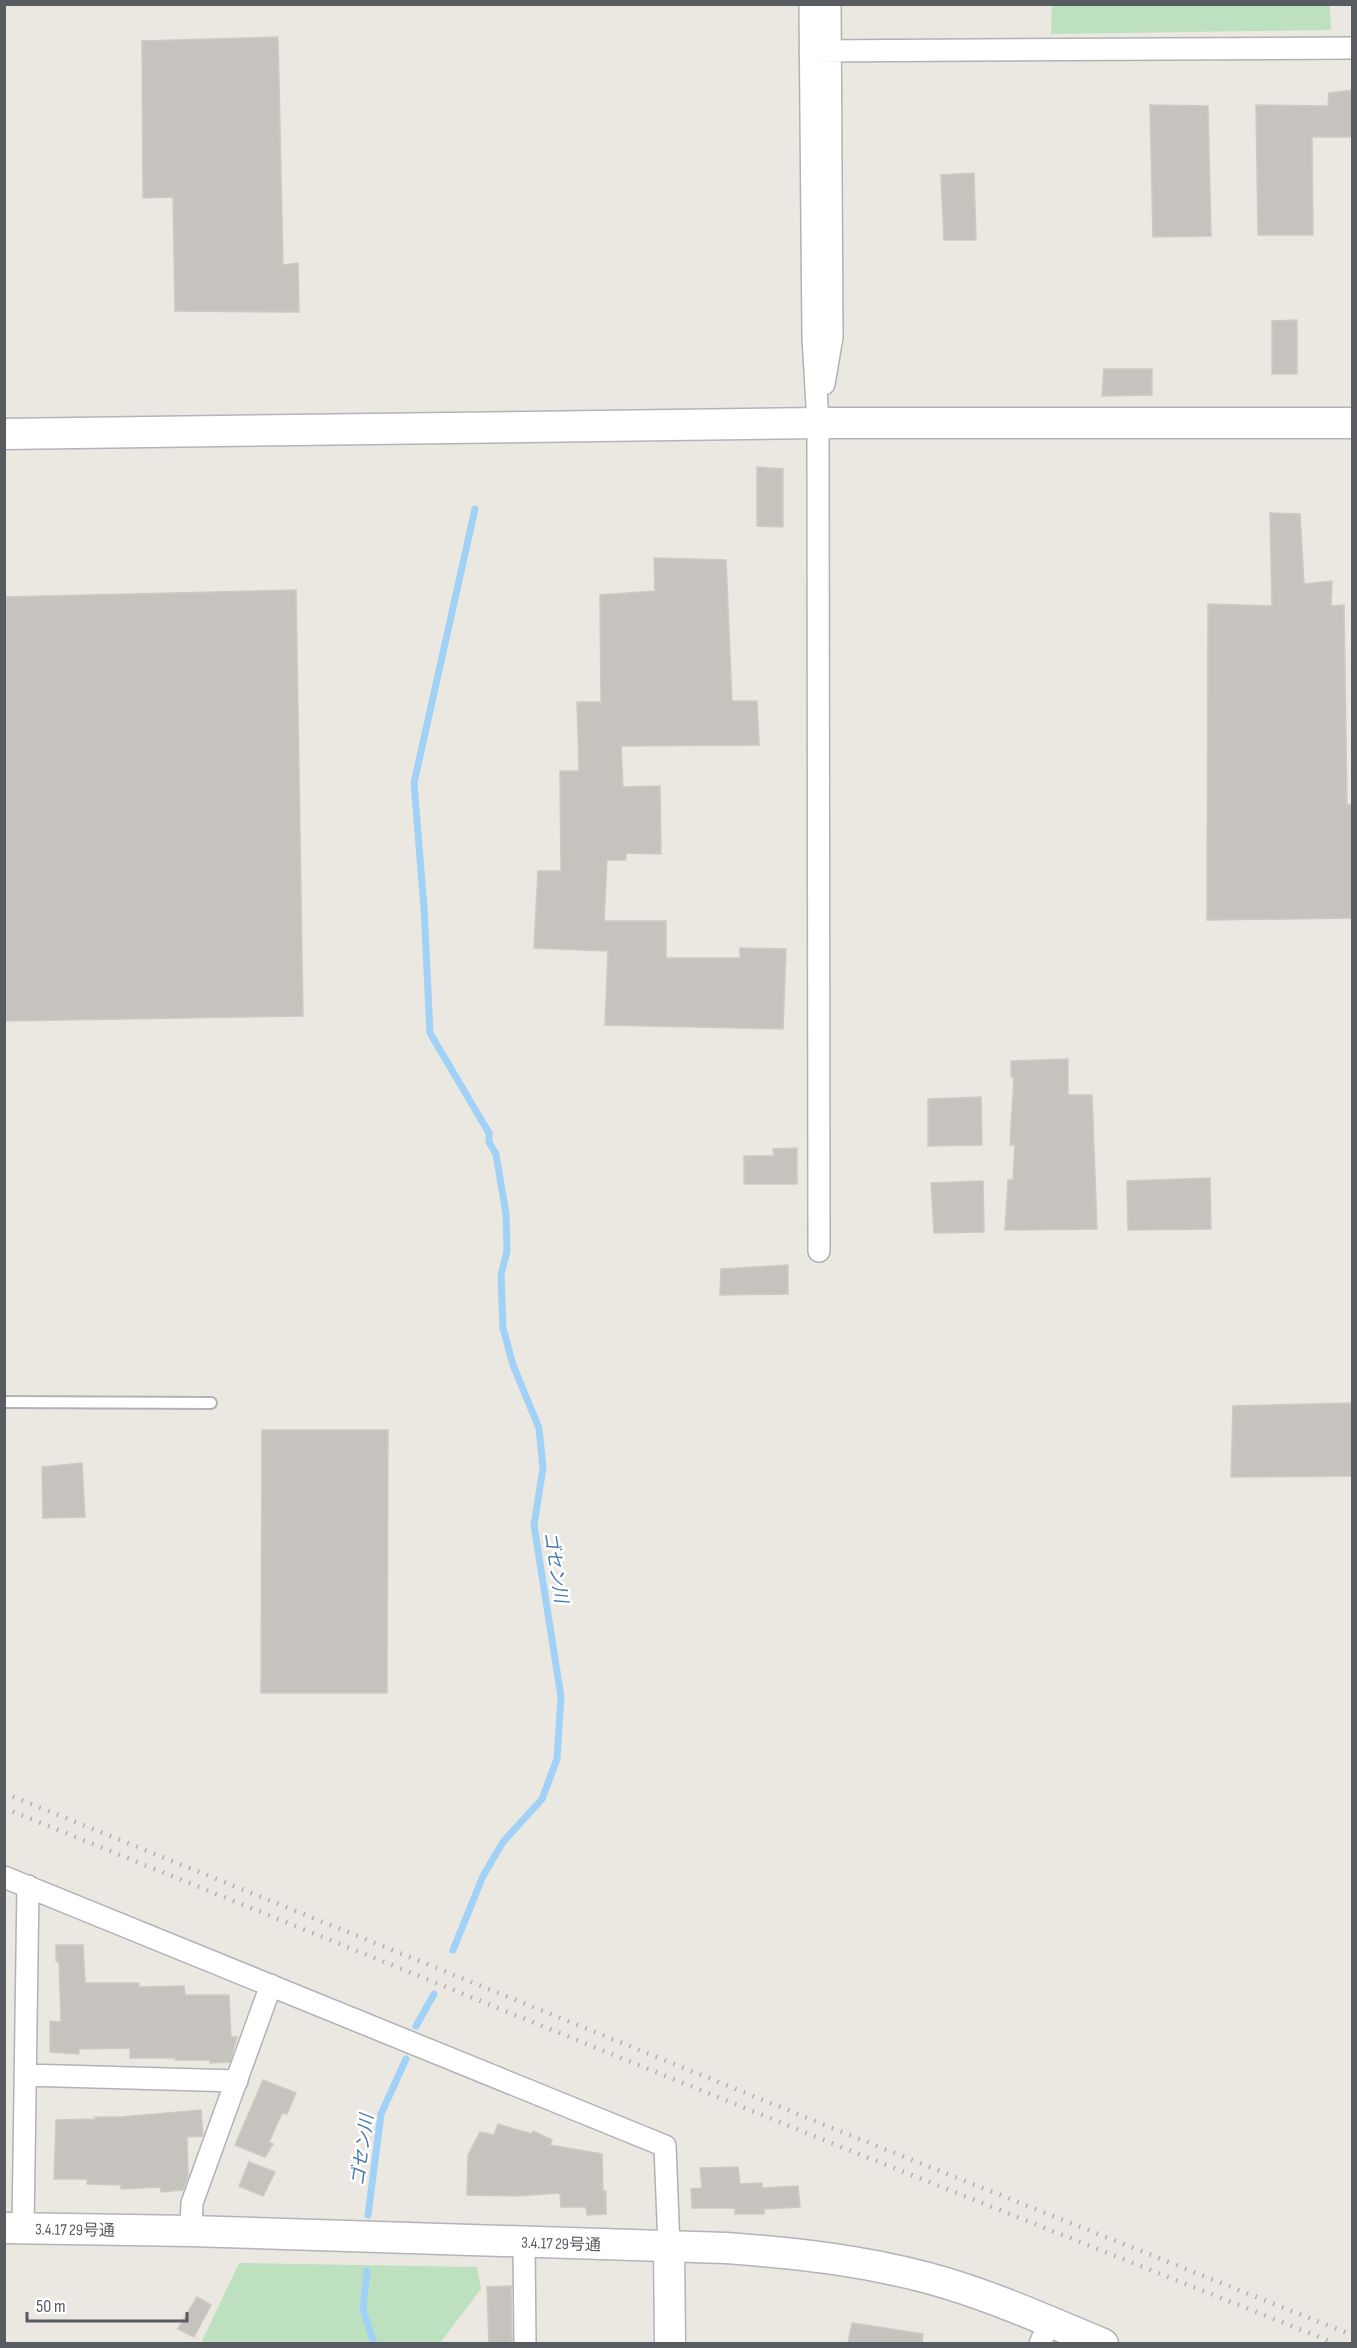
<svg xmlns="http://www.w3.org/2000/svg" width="1357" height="2348" font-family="'Sofia Sans Condensed','Noto Sans JP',sans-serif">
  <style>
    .green { fill: #bde1be }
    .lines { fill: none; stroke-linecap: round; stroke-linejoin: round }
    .stream { stroke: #a2d1f8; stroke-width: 7 }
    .building { fill: #c6c2bd; stroke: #cecabf; stroke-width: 1.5 }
    .lane-casing { stroke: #b0b2b7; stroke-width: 14 }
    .street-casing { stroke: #b0b2b7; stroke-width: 24 }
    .secondary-casing { stroke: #b1b4ba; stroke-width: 33 }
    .lane { stroke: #fff; stroke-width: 10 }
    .street { stroke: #fff; stroke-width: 21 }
    .secondary { stroke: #fff; stroke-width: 30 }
    .rail { stroke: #afafb0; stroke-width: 4.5; stroke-dasharray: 1.5 8; stroke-linecap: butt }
    .labels { text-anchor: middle; stroke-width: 5; stroke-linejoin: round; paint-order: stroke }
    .street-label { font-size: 16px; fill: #585b60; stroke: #fff }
    .water-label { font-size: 18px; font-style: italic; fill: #4578b0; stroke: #fff }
  </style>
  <rect width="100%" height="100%" fill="#eae8e0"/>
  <path class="green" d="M1052 5H1330L1331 30 1051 34Z
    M239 2263 477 2267 481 2289 440 2343H201Z"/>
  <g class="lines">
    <path class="stream" d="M453 1950 483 1876 503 1842 542 1799 557 1759 561 1697 534 1525 543 1468 539 1428 513 1365 503 1328 501 1275 507 1251 506 1214 496 1154 489 1142V1133L430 1033 424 908 414 783 475 509
      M416 2026 434 1994
      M368 2215 381 2114 406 2059
      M367 2271 363 2309 374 2344"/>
  </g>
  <path class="building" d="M278 37 283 265 298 263 299 312 175 311 173 197 143 198 142 41Z
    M1353 90V137H1312L1313 235H1258L1256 105 1328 106 1329 93Z
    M1150 105 1208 106 1211 236 1153 237Z
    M974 173 976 240H944L941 175Z
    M1297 320V374H1272V321Z
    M1104 369H1152V395L1102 396Z
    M757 467 783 469V527L757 526Z
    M1270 513 1300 514 1304 584 1332 581 1331 606 1344 605 1347 805 1353 804V918L1207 920 1208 604 1272 606Z
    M654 558 726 560 732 701H757L759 745 621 746 623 787 660 786 661 854 626 853V860H607L604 921H666V958H740V948L786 949 783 1029 605 1025 608 951 534 948 538 871H561L560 771H579L577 702H601L600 595 655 591Z
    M296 590 303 1016 4 1021V597Z
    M1068 1059V1095H1092L1097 1229 1005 1230 1008 1180H1013L1015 1145H1010L1014 1077H1011V1061Z
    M981 1097 982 1145 928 1146V1099Z
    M797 1148V1184H744V1156H774L773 1149Z
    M1210 1178 1211 1229 1128 1230 1127 1181Z
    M983 1181 984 1232 934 1233 931 1183Z
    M788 1265V1294L720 1295 721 1269Z
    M1353 1403V1476L1231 1477 1233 1406Z
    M262 1430H388L387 1693H261Z
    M82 1463 85 1517 43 1518 42 1467Z
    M56 1945H83L85 1983H139V1987L184 1986 185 1995H229L231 2037H237L230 2062 210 2063V2060H175V2058H130V2048L79 2049V2054L50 2052V2021L61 2022 59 1962 56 1961Z
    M263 2080 296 2093 287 2114 282 2113 269 2142 273 2144 265 2157 235 2145Z
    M201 2110 203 2136 187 2137 188 2176 183 2190 161 2192V2187L121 2189V2185L87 2184V2179H54L56 2120 96 2119 95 2117H121Z
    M498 2124 532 2134 533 2131 552 2140 550 2145 602 2154 603 2191H606V2214L587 2215 586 2207H561L560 2193 517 2196 467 2195 468 2155 480 2132 494 2135Z
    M249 2162 275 2172 263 2196 239 2186Z
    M738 2167 740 2184 762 2183V2188L798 2186 800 2207 764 2209V2214H735V2208H692L691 2189 702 2188 700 2168Z
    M511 2286 512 2343H489L487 2287Z
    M197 2297 211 2305 194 2337 178 2329Z
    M852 2323 923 2334 922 2343H848Z"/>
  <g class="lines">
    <defs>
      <path id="lane" d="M4 1402 211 1403"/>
      <path id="street" d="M810 4 813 337 818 423 819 1251
        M810 51 1352 48
        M824 384 832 337 830 4
        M4 1877 665 2146 669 2246
        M25 2075 237 2081
        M23 2229 28 1886
        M191 2231 192 2203 271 1985
        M524 2242 525 2344
        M1040 2344 1049 2322"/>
      <path id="secondary" d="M4 434 818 423H1352
        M4 2228 191 2231 726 2248C795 2253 860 2260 928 2278 988 2294 1045 2320 1103 2344
        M669 2246 670 2344"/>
    </defs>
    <use href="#lane" class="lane-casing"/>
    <use href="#street" class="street-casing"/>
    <use href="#secondary" class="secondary-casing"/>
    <use href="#lane" class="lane"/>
    <use href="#street" class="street"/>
    <use href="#secondary" class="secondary"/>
    <path class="rail" d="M4 1793 857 2138 1352 2335
      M4 1808 851 2151 1337 2344"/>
  </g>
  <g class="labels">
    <g class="street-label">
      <text transform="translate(75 2229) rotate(1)" y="6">3.4.17 29号通</text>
      <text transform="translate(561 2243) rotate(2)" y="6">3.4.17 29号通</text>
    </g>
    <g class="water-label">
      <text transform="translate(556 1567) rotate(81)" y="6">ゴセン川</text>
      <text transform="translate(362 2150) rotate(-82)" y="6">ゴセン川</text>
    </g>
  </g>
  <rect width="1357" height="2348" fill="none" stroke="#585b60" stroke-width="12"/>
  <path d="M27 2312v9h160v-9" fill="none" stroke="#585b60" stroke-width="3"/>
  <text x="36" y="2312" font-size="18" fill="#585b60" stroke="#ffffff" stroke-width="4.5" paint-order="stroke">50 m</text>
</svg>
